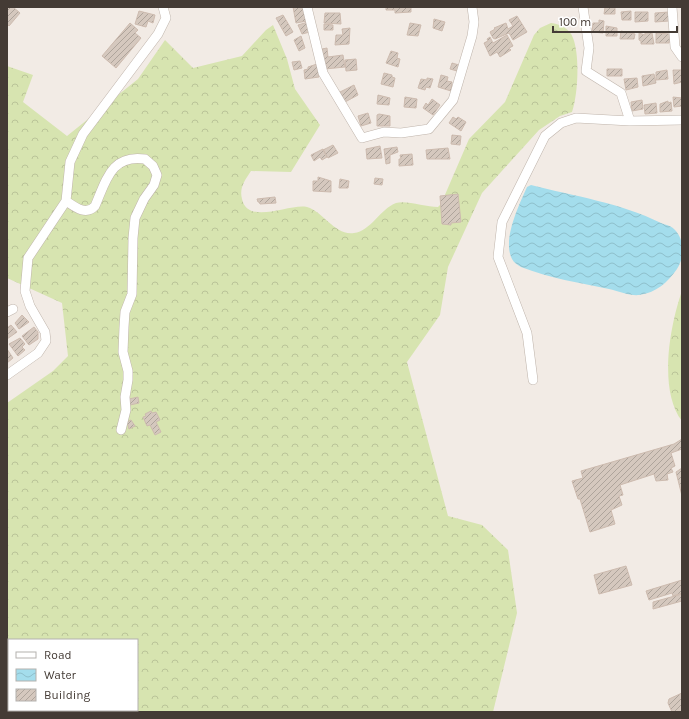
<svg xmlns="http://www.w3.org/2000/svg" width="689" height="719" font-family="Karla,sans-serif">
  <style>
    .forest { fill: url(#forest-crowns); fill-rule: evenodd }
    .water { fill: url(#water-waves) }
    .building { fill: url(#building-hatch); stroke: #cdbbaf }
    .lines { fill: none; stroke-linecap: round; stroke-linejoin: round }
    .minor-casing { stroke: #bfb4ab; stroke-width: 10 }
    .minor { stroke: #fff; stroke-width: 9 }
  </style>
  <defs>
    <pattern id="forest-crowns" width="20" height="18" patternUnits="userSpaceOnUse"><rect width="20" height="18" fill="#d7e4b0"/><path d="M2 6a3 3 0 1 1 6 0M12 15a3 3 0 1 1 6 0" fill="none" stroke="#bac498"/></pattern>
    <pattern id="water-waves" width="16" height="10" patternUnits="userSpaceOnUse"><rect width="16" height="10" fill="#a4ddec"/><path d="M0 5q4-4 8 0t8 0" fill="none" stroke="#8ebfcb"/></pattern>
    <pattern id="building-hatch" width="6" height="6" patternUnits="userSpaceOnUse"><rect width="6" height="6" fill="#d5c8be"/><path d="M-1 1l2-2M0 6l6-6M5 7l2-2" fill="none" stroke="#aea49b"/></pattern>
  </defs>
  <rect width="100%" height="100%" fill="#f2ebe5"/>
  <path class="forest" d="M551 23C560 24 570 29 573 38 580 55 578 95 572 112L560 116 539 130 482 193 448 267 440 315 407 362 448 516 482 525 508 550 517 613 493 712H7V403L53 371 68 356 62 303 7 278V66L33 75 23 102 67 136 138 79 165 40 193 68 242 56 266 30 273 25 287 59 295 89 320 125 291 172 251 171C245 180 239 188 242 199 248 226 290 203 307 207 324 212 335 236 354 233 371 231 380 209 396 203 406 200 426 207 438 207L441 204 469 139 505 102 534 35 540 28ZM9 640H137V710H9Z
    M682 291V421C658 390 670 325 682 291Z"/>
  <path class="water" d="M531 185C574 196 621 203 661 223 666 225 672 226 675 230 684 239 685 257 677 269 668 282 656 293 639 295 630 296 618 291 609 289 580 283 549 278 521 267 518 265 514 263 512 259 502 240 519 205 527 187Z"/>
  <path class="building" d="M9 7H13L20 13 9 26 7 24V9Z
    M293 7H304L307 21 296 23Z
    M386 7H411V12L395 13V10H386Z
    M605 7H615V14H604Z
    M139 11 155 15 153 23 148 21 146 27 135 24Z
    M631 11V20H622L621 12Z
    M635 12H648V21L635 22Z
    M669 12V21L655 22V13Z
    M325 13H340L341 24 324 23Z
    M283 15 293 32 286 36 276 18Z
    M517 16 527 32 513 40 509 33 495 39 493 38 490 32 495 29 494 28 506 23 508 29 513 26 509 20Z
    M434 19 445 22 442 31 433 28Z
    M599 20 604 21 603 33 592 32 593 23H599Z
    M308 22 310 32 302 34 298 25Z
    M130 23 138 30 135 33 141 38 116 68 102 56Z
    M410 23 421 25 418 36 407 35Z
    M324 24 333 25V30H324Z
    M606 26 617 28V36H606Z
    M350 28 349 44 335 45 336 35H343L342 29Z
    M621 31 635 34 634 39H620Z
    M639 33 645 35V33H652L654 44H641V41L639 40Z
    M656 33 670 34 669 43H656Z
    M507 35 513 46 509 48 511 50 500 57 497 52 490 56 484 43 488 41 487 39 490 37 493 43Z
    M301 36 305 48 299 51 294 40Z
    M327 48 328 57 343 55 345 67 325 69 322 49Z
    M391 51 398 53 397 58 400 59 398 67 386 63Z
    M356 59 357 70 346 71 345 60Z
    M300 61 302 68 294 70 292 62Z
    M452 63 459 65 457 71 450 69Z
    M317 64 319 77 305 79 304 70 308 69V67Z
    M607 69H622V76H607Z
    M667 70 668 79 656 80V72Z
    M673 70H682V82L674 84Z
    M384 73 392 75V77L395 78 393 87 381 84Z
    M654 74 656 83 643 86 642 76Z
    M441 75 448 77 447 81 452 82 451 91 438 87Z
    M427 78 433 79 430 88 426 87 425 90 418 88 421 79 427 80Z
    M637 78 638 87 626 90 624 79Z
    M354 85 358 95 345 102 340 92Z
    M378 95 390 98 389 105 377 104Z
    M405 97 417 99 416 108 404 107Z
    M673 97 682 98V106L674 107Z
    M432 99 440 105 433 115 423 108 426 103 428 105Z
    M642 100 643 109 632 111 631 102Z
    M668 101V103L671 102 672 111 660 112V104Z
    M656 103 657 113 645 114 644 105Z
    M368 113 371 123 361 126 358 116Z
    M379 114 390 116V126H377V115Z
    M453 117 456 119 458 117 466 122 461 131 449 123Z
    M452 135 461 136 460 145 451 144Z
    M333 145 338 153 328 158 323 150Z
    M380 146 382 158 367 159 366 149Z
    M397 147 398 152 390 155V163L386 164 384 149Z
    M448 148 450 159H427L426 150Z
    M323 149 327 157 322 160 320 157 314 161 311 155Z
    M412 154 413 165 399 166V159H401L400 155Z
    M318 177 331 181V192L313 191V181H318Z
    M375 178 383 179 382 185 374 184Z
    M340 179 349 181 348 188H339Z
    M458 194 461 222 451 223V225L442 224 440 196Z
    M275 197 276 203 260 204 259 202H258L257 199Z
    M22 315 29 322 19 329 15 323Z
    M11 325 17 332 7 339V328Z
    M34 327 38 332V339L29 345 22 336Z
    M20 338 25 344 22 347 25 350 18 356 9 344Z
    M7 349 13 358 7 363Z
    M138 397 139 403 130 405 129 399Z
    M151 411 152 413 156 412 160 420 156 422 161 432 155 435 150 425 147 426 143 417 146 416 145 414Z
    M131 420 135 426 129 429 127 422Z
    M682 439V449L671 453 675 466 671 468 673 472 667 474 668 480 656 481 654 474 620 485 623 495 619 496 622 505 611 510 615 524 590 532 580 499H578L572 481 583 478 581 471 674 444Z
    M682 468V496L676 472Z
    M626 566 632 585 599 594 594 575Z
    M682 580V593L673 596 672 593 649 600 646 591Z
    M682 594V601L653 609V602Z
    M682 693V712H672L668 703 669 699Z"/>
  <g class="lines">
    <defs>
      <path id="minor" d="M307 7 323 73 362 138 384 132 401 133 429 129 453 100 472 36 474 22 472 7
        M583 7 589 48 586 71 621 93 630 121
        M672 7 675 47 682 57
        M66 201C75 207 86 216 95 206 106 181 111 154 145 159L153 166 157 175 154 185 144 199 135 218 133 238 132 294 125 312 124 327 123 352 128 371V380L125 397 126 410 121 430
        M7 312 13 309
        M7 375 38 353 46 341 45 332 30 306 25 291 28 258 66 201 70 162 83 134 158 34 166 18 163 7
        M533 380 527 333 498 257 502 222 545 136 561 123 576 118 630 121 682 120"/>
    </defs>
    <use href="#minor" class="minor-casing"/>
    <use href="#minor" class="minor"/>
  </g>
  <rect width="689" height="719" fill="none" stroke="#443b35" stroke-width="16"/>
  <rect x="8" y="639" width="130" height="72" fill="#ffffff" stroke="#b4b1ae"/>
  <rect x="16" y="652" width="20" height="6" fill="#ffffff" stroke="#b4b1ae"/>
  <text x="44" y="659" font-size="12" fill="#443b35">Road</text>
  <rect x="16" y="669" width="20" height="12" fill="url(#water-waves)" stroke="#b4b1ae"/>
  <text x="44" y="679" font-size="12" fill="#443b35">Water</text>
  <rect x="16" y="689" width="20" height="12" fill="url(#building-hatch)" stroke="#b4b1ae"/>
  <text x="44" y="699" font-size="12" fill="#443b35">Building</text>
  <path d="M553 26v6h124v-6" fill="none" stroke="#443b35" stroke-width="2"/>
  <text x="559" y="26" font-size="12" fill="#443b35" stroke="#ffffff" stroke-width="3" paint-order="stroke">100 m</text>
</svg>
